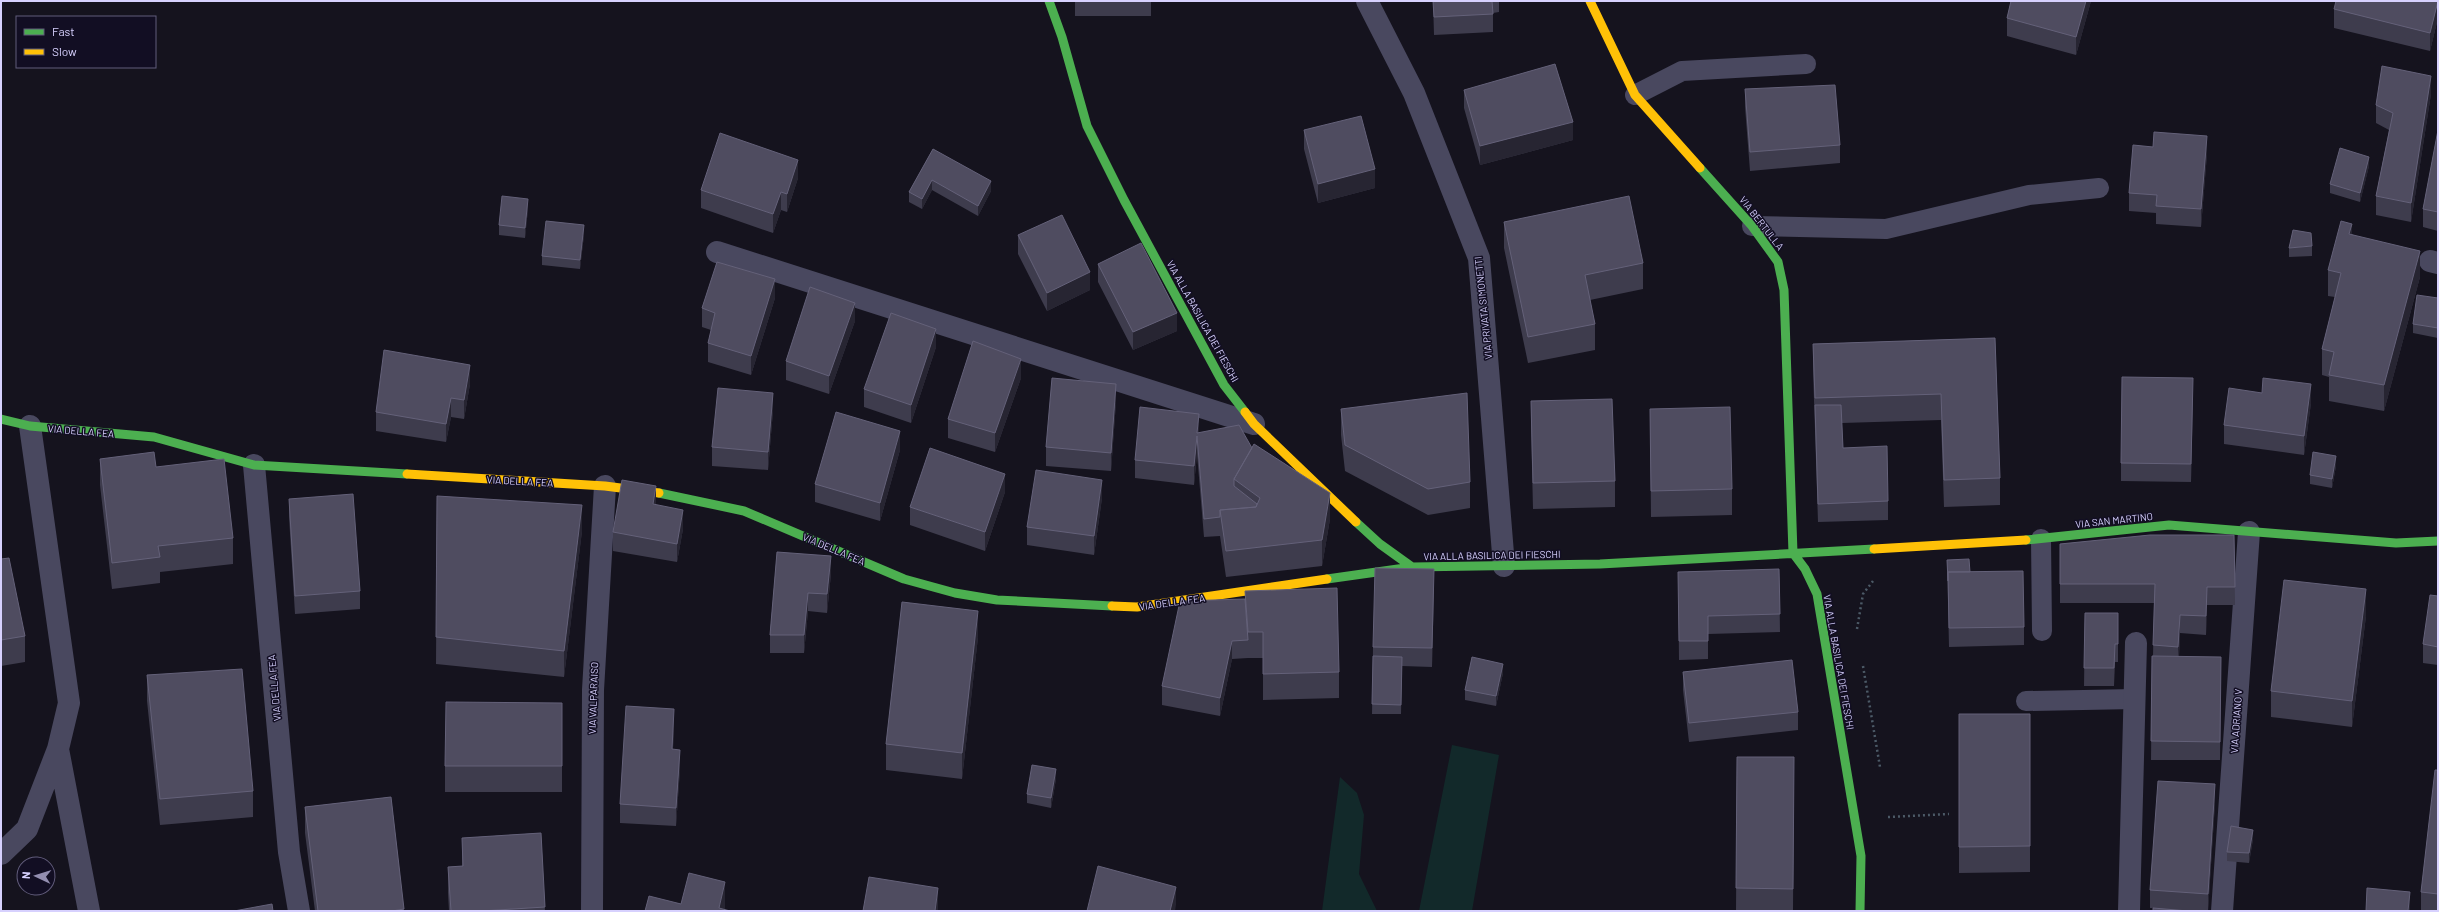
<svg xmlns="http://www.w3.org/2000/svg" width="2439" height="912" font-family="Barlow,sans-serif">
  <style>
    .green { fill: #12292a }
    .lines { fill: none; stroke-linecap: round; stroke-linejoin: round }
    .path { stroke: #4c5a67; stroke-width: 2.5; stroke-dasharray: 2 3; stroke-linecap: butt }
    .lane { stroke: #49485f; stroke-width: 20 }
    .street { stroke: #49485f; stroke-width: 22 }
    .fast { stroke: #4caf50; stroke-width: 9 }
    .slow { stroke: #ffc107; stroke-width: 9 }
    .wall { fill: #3e3c4d }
    .shaded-wall { fill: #272532 }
    .building { fill: #4f4c60; stroke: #646179 }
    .labels { text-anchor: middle; stroke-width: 3; stroke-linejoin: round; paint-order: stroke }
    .street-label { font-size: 10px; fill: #d7d1fe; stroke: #120e23 }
  </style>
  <rect width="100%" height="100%" fill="#15131e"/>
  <path class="green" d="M1452 745 1499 755 1472 911H1419Z
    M1340 777 1357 793 1364 815 1359 874 1377 911H1322Z"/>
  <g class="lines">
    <path class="path" d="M1857 629 1863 594 1873 581
      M1863 666 1880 767
      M1888 817 1949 814"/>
    <path class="lane" d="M1635 95 1682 71 1806 64
      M1752 226 1886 229 2029 195 2099 188
      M2041 539 2042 631
      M2026 701 2135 699"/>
    <path class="street" d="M1367 1 1414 93 1479 258 1504 566
      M717 252 1254 424
      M2430 261 2438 263
      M254 465 289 852 299 911
      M58 749 89 911
      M1 854 27 829 58 749 69 703 30 426
      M592 911 593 690 605 486
      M2129 911 2136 643
      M2222 911 2249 532"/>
    <path class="fast" d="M1049 1 1062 37 1087 126 1124 200 1224 385 1245 412
      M1700 168 1752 226 1778 262 1784 290 1793 553
      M1 419 30 426 154 437 254 465 407 474
      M659 493 744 511 904 579 955 593 997 600 1112 606
      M1356 522 1380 544 1412 567 1600 564 1874 549
      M2026 540 2169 525 2396 543 2438 541
      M1793 553 1805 569 1817 594 1861 856 1860 911
      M1327 579 1405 568"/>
    <path class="slow" d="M1590 1 1635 95 1700 168
      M1245 412 1254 424 1356 522
      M407 474 605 486 659 493
      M1874 549 2026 540
      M1112 606 1137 607 1327 579"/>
  </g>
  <path class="wall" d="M1075 1H1151V16H1075Z
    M1433 1H1499V12L1493 13V32L1434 35Z
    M2011 1H2091L2076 55 2007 36V18Z
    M2438 1V18L2430 51 2334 28V9Z
    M1745 89 1840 145V163L1750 171 1745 107Z
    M1464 90 1573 140 1480 165 1464 108Z
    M2431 94 2411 222 2376 215V196L2389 130 2376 123V105Z
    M1304 130 1375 188 1318 203 1304 149Z
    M2438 130V231L2423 227V209Z
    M933 149 991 191 978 216 932 190 922 209 909 202V192Z
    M2207 154 2201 227 2156 224V213L2129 211V193Z
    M2369 166 2360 202 2330 193V184Z
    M798 178 787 212 781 210 773 233 701 208V190Z
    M528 209 525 238 499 235V225Z
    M1504 222 1643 263V289L1590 300 1595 324V350L1528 363 1504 248Z
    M2352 234 2420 277 2384 411 2329 401V377L2322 375V349L2335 297 2328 296V270Z
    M584 235 580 269 542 265V256Z
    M1018 235 1090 290 1047 311 1018 254Z
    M2312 246V256L2289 257V248Z
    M1098 264 1177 331 1133 350 1098 282Z
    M775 298 751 375 708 362V343L711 330 702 327V308Z
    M2438 298V338L2413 333V324Z
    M855 321 829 394 786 380V361Z
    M1995 338 2000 478V505L1944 507 1941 420 1842 423 1843 448 1888 501V520L1818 522 1813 370V344Z
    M936 347 911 423 864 407V389Z
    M1021 378 995 452 948 438V419Z
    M470 384 464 419 451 417 446 442 376 431V412Z
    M2193 397 2191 482 2121 481V463Z
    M1531 401 1615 481V507L1533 509 1531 427Z
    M1116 402 1111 471 1046 466V447Z
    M2311 403 2304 455 2224 444V425Z
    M1341 409 1470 482V508L1428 515 1345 471 1341 435Z
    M1650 409 1732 489V515L1651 517Z
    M773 411 768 470 712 466V447Z
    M1199 433 1252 448 1330 519 1322 566 1226 577 1220 536 1204 537 1197 454 1194 485 1135 478V460Z
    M900 450 880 521 815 502V484Z
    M100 459 156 467 233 538V564L160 572V583L112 589 100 485Z
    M2336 466 2332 488 2310 484V475Z
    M1005 492 985 551 910 525V507Z
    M437 496 582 531 564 677 436 664Z
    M1102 498 1094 555 1027 545V527Z
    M289 499 360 591V609L295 614 289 517Z
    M656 505 683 529 677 562 613 551V532Z
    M2234 535 2235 605H2207L2206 635 2180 633 2179 657H2221L2220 760H2151L2152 656H2153L2154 603H2060V544Z
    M777 552 831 574 827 613 808 611 804 653H770V635Z
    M1 559 25 636V662L1 666Z
    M1947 560 1970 572 2024 627V645L1949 647Z
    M1779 569 1780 632 1708 634V659L1679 660 1678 572Z
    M1434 587 1432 667 1402 666 1401 714H1372L1373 647Z
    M1245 591 1339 672V698L1263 700V658H1248L1232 659 1220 716 1162 705V686L1245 599Z
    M2438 596V665L2423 663V644Z
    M2085 613H2118V662H2115L2114 686H2084Z
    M2366 616 2352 727 2271 717V691Z
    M978 637 962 779 886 770V744Z
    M1683 672 1798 712V730L1689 742 1683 690Z
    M1503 673 1496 706 1465 700V690Z
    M147 675 253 791V817L160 825 147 701Z
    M562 703V792H445V766Z
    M1959 714H2030V872L1959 873Z
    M674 728 673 749 680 769 676 826 620 823V804Z
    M1737 757H1794L1793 911H1736Z
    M2438 770V911H2427L2421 910V892Z
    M1056 779 1051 808 1027 803V794Z
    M391 797 404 911H315L305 833V807Z
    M2215 803 2208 911H2153V908H2150V890Z
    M541 833 545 911H449L448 893V867L462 866V838Z
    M2253 839 2249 863 2227 861V852Z"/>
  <path class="shaded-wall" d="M2086 1H2091L2076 55V37Z
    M2438 1V18L2430 51V33Z
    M2431 76V94L2411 222V203Z
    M1573 122V140L1480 165V146Z
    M2207 136V154L2201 227V209Z
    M2369 157V166L2360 202V193Z
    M798 160V178L787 212V194Z
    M1375 169V188L1318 203V184Z
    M932 180V190L922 209V199Z
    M991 181V191L978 216V206Z
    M781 192V210L773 233V214Z
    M528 199V209L525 238V228Z
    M2352 224V250L2349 234Z
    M584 225V235L580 269V260Z
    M2420 251V277L2384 411V385Z
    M1090 272V290L1047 311V293Z
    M775 279V298L751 375V356Z
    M855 303V321L829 394V376Z
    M1177 313V331L1133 350V332Z
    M936 329V347L911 423V405Z
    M1021 359V378L995 452V433Z
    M470 365V384L464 419V400Z
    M2193 378V397L2191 482V464Z
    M1116 384V402L1111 471V453Z
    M2311 384V403L2304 455V436Z
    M773 393V411L768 470V452Z
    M451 398V417L446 442V424Z
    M1199 414V432L1198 444 1197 436V454L1194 485V466Z
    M900 431V450L880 521V503Z
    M2336 456V466L2332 488V479Z
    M1005 474V492L985 551V532Z
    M1102 480V498L1094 555V536Z
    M656 486V505L653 523V504Z
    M1330 493V519L1322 566V540Z
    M582 505V531L564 677V651Z
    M683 510V529L677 562V544Z
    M831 556V574L827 613V594Z
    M1434 569V587L1432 667V648Z
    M2207 587V605L2206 635V616Z
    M2366 589V616L2352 727V701Z
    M808 593V611L804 653V635Z
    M978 611V637L962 779V753Z
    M2180 615V633L2178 665V647Z
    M1232 641V659L1220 716V698Z
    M1503 664V673L1496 706V696Z
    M674 709V728L672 768V749Z
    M680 750V769L676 826V808Z
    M1056 769V779L1051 808V798Z
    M2215 784V803L2208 911V894Z
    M2253 830V839L2249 863V853Z
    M725 882V911L719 908Z
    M1176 887V905L1175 911H1170Z
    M938 888V911H935Z
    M2410 892V911H2408Z"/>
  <path class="building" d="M1433 1H1492L1493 14 1434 17Z
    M2011 1H2086L2076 37 2007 18Z
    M2336 1H2438L2430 33 2334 9Z
    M1555 64 1573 122 1480 146 1464 90Z
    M2382 66 2431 76 2411 203 2376 196 2393 113 2376 105Z
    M1835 85 1840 145 1750 152 1745 89Z
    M1361 116 1375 169 1318 184 1304 130Z
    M2438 130V212L2423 209Z
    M2154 132 2207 136 2201 209 2156 206 2157 195 2129 193 2133 145 2153 147Z
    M720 133 798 160 787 194 781 192 773 214 701 190Z
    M2340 148 2369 157 2360 193 2330 184Z
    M933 149 991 181 978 206 932 180 922 199 909 192Z
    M502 196 528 199 525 228 499 225Z
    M1629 196 1643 263 1585 275 1595 324 1528 337 1504 222Z
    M1062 215 1090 272 1047 293 1018 235Z
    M546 221 584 225 580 260 542 256Z
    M2341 221 2352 224 2349 234 2420 251 2384 385 2329 375 2334 352 2322 349 2341 273 2328 270Z
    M2293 230 2311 233 2312 246 2289 248Z
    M1141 243 1177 313 1133 332 1098 264Z
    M717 262 775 279 751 356 708 343 715 313 702 308Z
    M810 287 855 303 829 376 786 361Z
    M2417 295 2438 298V328L2413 324Z
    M891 313 936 329 911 405 864 389Z
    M1995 338 2000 478 1944 480 1941 394 1815 398 1813 344Z
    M973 341 1021 359 995 433 948 419Z
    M384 350 470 365 464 400 451 398 446 424 376 412Z
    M2122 377 2193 378 2191 464 2121 463Z
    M1052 378 1116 384 1111 453 1046 447Z
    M2263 378 2311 384 2304 436 2224 425 2229 388 2262 393Z
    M718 388 773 393 768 452 712 447Z
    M1467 393 1470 482 1428 489 1345 445 1341 409Z
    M1612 399 1615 481 1533 483 1531 401Z
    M1815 405H1841L1843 448 1887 446 1888 501 1818 504Z
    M1140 407 1199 414 1197 433 1239 425 1252 448 1234 479V486L1257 504 1256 507 1220 510V517L1204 519 1197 436 1194 466 1135 460Z
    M1730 407 1732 489 1651 491 1650 409Z
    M836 412 900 431 880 503 815 484Z
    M1254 444 1330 493 1322 540 1226 551 1220 510 1256 507 1260 498 1234 479Z
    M930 448 1005 474 985 532 910 507Z
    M154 452 156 467 224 459 233 538 158 546 160 557 112 563 100 459Z
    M2313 452 2336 456 2332 479 2310 475Z
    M1036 470 1102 480 1094 536 1027 527Z
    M622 480 656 486 653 504 683 510 677 544 613 532Z
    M353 494 360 591 295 596 289 499Z
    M437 496 582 505 564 651 436 637Z
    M2150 535H2234L2235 587H2207L2206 616 2180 615 2178 647 2153 645 2155 584H2060V544Z
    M777 552 831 556 827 594 808 593 804 635H770Z
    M9 558 25 636 1 640V559Z
    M1969 559 1970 572H1948V581L1947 560Z
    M1375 568 1434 569 1432 648 1373 647Z
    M1779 569 1780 614 1708 616V641H1679L1678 572Z
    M2023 571 2024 627 1949 628 1948 572Z
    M2284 580 2366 589 2352 701 2271 691Z
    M1337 588 1339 672 1263 674V632H1248L1245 591Z
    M2430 595 2438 596V647L2423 644Z
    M1245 599 1248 640 1232 641 1220 698 1162 686 1180 601Z
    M902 602 978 611 962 753 886 744Z
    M2085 613H2118V644H2115L2114 668H2084Z
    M1373 656 1402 657 1401 705 1372 704Z
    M2152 656 2221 657 2220 742 2151 741Z
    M1472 657 1503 664 1496 696 1465 690Z
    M1792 660 1798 712 1689 723 1683 672Z
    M242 669 253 791 160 799 147 675Z
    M446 702 562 703V766H445Z
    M626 706 674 709 672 749 680 750 676 808 620 804Z
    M1959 714H2030V846L1959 847Z
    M1737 757H1794L1793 889 1736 888Z
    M1032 765 1056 769 1051 798 1027 794Z
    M2435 770H2438V894L2421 892Z
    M2158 781 2215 784 2208 894 2150 890Z
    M391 797 404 909 392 911H318L305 807Z
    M2231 826 2253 830 2249 853 2227 852Z
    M541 833 545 907 481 911H451L448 867 463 866 462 838Z
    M1098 866 1176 887 1170 911H1087Z
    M689 873 725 882 719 908 730 911H645L649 896 681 904Z
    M869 877 938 888 935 911H863Z
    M2367 888 2410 892 2408 911H2366Z
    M272 904 273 911H234Z
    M2153 908 2188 911H2153Z"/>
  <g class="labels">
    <g class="street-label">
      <text transform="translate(1762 223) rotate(52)" y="4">VIA BERTULLA</text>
      <text transform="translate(1483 308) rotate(-96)" y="4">VIA PRIVATA SIMONETTI</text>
      <text transform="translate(1203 321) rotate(61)" y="4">VIA ALLA BASILICA DEI FIESCHI</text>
      <text transform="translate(81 431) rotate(5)" y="4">VIA DELLA FEA</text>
      <text transform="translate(520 481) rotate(3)" y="4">VIA DELLA FEA</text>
      <text transform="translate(2114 520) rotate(-6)" y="4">VIA SAN MARTINO</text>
      <text transform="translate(834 549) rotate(23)" y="4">VIA DELLA FEA</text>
      <text transform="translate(1492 555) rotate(-1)" y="4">VIA ALLA BASILICA DEI FIESCHI</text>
      <text transform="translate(1172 602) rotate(-8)" y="4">VIA DELLA FEA</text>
      <text transform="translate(1839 662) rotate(80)" y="4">VIA ALLA BASILICA DEI FIESCHI</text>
      <text transform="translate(274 688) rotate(-95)" y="4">VIA DELLA FEA</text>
      <text transform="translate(593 698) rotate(-88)" y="4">VIA VALPARAISO</text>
      <text transform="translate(2236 721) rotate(-86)" y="4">VIA ADRIANO V</text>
    </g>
  </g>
  <rect width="2439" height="912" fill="none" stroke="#d7d1fe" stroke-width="4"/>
  <rect x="16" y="16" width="140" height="52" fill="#120e23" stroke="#615c7b"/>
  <rect x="24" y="29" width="20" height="6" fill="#4caf50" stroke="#615c7b"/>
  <text x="52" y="36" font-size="12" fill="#d7d1fe">Fast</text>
  <rect x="24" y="49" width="20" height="6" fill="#ffc107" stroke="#615c7b"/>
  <text x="52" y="56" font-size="12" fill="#d7d1fe">Slow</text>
  <g transform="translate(36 876) rotate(274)"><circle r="19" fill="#120e23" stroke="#615c7b"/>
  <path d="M0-3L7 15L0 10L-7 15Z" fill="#938eb0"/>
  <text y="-6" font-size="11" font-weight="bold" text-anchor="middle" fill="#d7d1fe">N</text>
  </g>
</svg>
